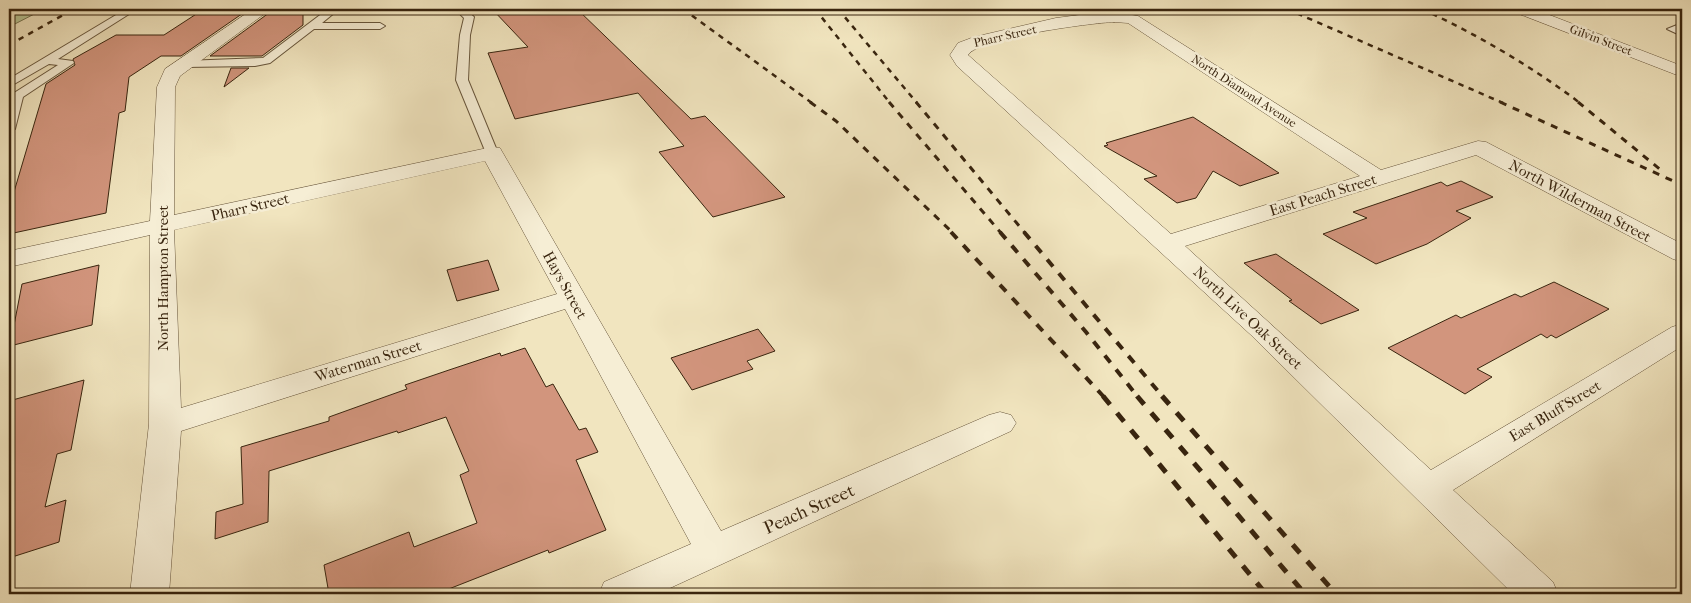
<svg xmlns="http://www.w3.org/2000/svg" width="1691" height="603" font-family="'IM FELL French Canon',serif">
  <style>
    .green { fill: #b8c593; stroke: #787551 }
    .building { fill: #d2957d; stroke: #39250f }
    .lines { fill: none; stroke-linecap: round; stroke-linejoin: round }
    .service-casing { stroke: #67553b; stroke-width: 2 }
    .minor-casing { stroke: #67553b; stroke-width: 1 }
    .service { fill: #f6eed5; fill-rule: evenodd }
    .minor { fill: #f6eed5; fill-rule: evenodd }
    .rail-far3 { stroke: #39250f; stroke-width: 2.5; stroke-dasharray: 5.5 5.5; stroke-linecap: butt }
    .rail-far2 { stroke: #39250f; stroke-width: 3; stroke-dasharray: 7 7; stroke-linecap: butt }
    .rail-far1 { stroke: #39250f; stroke-width: 4; stroke-dasharray: 9 9; stroke-linecap: butt }
    .rail { stroke: #39250f; stroke-width: 5; stroke-dasharray: 11 11; stroke-linecap: butt }
    .labels { text-anchor: middle; stroke-width: 5; stroke-linejoin: round; paint-order: stroke }
    .far-street-label { font-size: 12px; fill: #39250f; stroke: #f6eed5 }
    .street-label { font-size: 15px; fill: #39250f; stroke: #f6eed5 }
    .near-street-label { font-size: 18px; fill: #39250f; stroke: #f6eed5 }
  </style>
  <rect width="100%" height="100%" fill="#f1e5bf"/>
  <filter id="stains"><feTurbulence type="fractalNoise" baseFrequency=".004" numOctaves="4"/><feColorMatrix values="0 0 0 0 .2 0 0 0 0 .09 0 0 0 0 .02 0 0 0 .5 -.17"/></filter>
  <radialGradient id="worn" r=".72"><stop offset=".6" stop-color="#630" stop-opacity="0"/><stop offset="1" stop-color="#630" stop-opacity=".3"/></radialGradient>
  <path class="green" d="M9 9H44L9 27Z"/>
  <path class="building" d="M204 9H249L181 56H161L129 77 125 111 119 113 106 213 9 234V203L11 202 46 84 75 65 73 59 116 35H164Z
    M492 9H577L691 119 705 116 785 197 713 217 659 152 684 146 638 93 515 119 488 53 528 47Z
    M273 10H303V25L262 56H210Z
    M231 68H249L224 87Z
    M1193 117 1279 173 1240 186 1213 171 1196 198 1177 203 1144 179 1157 176 1104 146 1108 145 1106 143Z
    M1461 181 1493 197 1456 211 1471 218 1427 244 1376 264 1323 234 1367 218 1353 212 1441 182 1447 186Z
    M1276 254 1359 310 1321 324 1289 301 1292 300 1244 263Z
    M488 260 499 290 457 301 447 270Z
    M99 265 92 325 10 346 22 284Z
    M1554 282 1609 309 1556 338 1551 335 1547 338 1541 334 1477 369 1492 377 1465 394 1388 348 1456 315 1461 318 1515 294 1521 297Z
    M758 329 775 351 747 361 753 369 692 390 671 358Z
    M525 348 546 387 553 384 579 430 586 428 598 452 576 460 606 530 549 553 548 550 436 594H329L324 565 409 532 414 547 477 523 460 475 469 471 446 417 398 433 397 431 269 471 268 522 215 539 216 512 243 504 241 447 329 421V417L407 389 405 385 449 370 500 353 501 356Z
    M84 380 71 450 57 454 45 507 66 500 59 542 9 558V401Z"/>
  <g class="lines">
    <defs>
      <path id="service" d="M126 9H137L58 59 73 61 74 63 23 97 15 129 9 133V108L14 93 58 65 49 64 9 87V79Z
        M328 9H339L322 23H380L385 26 380 29H314L270 63 255 66 184 67 179 64 184 61 263 58Z
        M455 9H465L474 17 470 35 468 80 498 153 497 156 492 157 486 153 456 80 460 35 464 18Z
        M1682 23V36L1667 29Z"/>
      <path id="minor" d="M253 9H271L180 76 175 87 174 215 492 147 500 148 721 531 989 415 1000 412 1011 415 1016 423 1011 431 657 594H599L604 582 691 544 565 309 181 431 169 594H130L149 424 150 235 9 267V251L150 221 157 87 165 69ZM485 161 557 294 181 408 174 230Z
        M1512 9H1534L1682 66V77L1514 12Z
        M1114 12 1138 16 1381 170 1478 141 1486 142 1682 244V262L1673 259 1476 155 1185 246 1431 470 1672 327 1682 324V346L1453 490 1553 582 1558 594H1513L1251 335 957 66 950 55 958 43 974 37 1056 18 1095 13ZM1114 22 1128 23 1360 176 1171 234 968 55C978 38 1090 23 1114 22Z"/>
    </defs>
    <use href="#service" class="service-casing"/>
    <use href="#minor" class="minor-casing"/>
    <use href="#service" class="service"/>
    <use href="#minor" class="minor"/>
    <path class="rail-far3" d="M683 9 812 103
      M815 9 890 103
      M838 9 917 103
      M1287 9 1503 103
      M1422 9C1478 35 1531 66 1580 103
      M9 45 74 9"/>
    <path class="rail-far2" d="M810 102 836 121 953 233
      M889 102 1001 233
      M916 102 1025 233
      M1500 102 1682 185
      M1578 102 1662 171"/>
    <path class="rail-far1" d="M951 232 1104 397
      M1000 232 1086 332 1138 397
      M1024 232 1163 397"/>
    <path class="rail" d="M1103 396 1266 594
      M1137 396 1305 594
      M1162 396 1336 594"/>
  </g>
  <g class="labels">
    <g class="far-street-label">
      <text transform="translate(1005 36) rotate(-13)" y="4">Pharr Street</text>
      <text transform="translate(1601 40) rotate(21)" y="4">Gilvin Street</text>
      <text transform="translate(1244 91) rotate(33)" y="4">North Diamond Avenue</text>
    </g>
    <g class="street-label">
      <text transform="translate(1323 195) rotate(-17)" y="5">East Peach Street</text>
      <text transform="translate(1580 201) rotate(28)" y="5">North Wilderman Street</text>
      <text transform="translate(250 207) rotate(-13)" y="5">Pharr Street</text>
      <text transform="translate(163 278) rotate(-90)" y="5">North Hampton Street</text>
      <text transform="translate(565 285) rotate(61)" y="5">Hays Street</text>
      <text transform="translate(1248 318) rotate(43)" y="5">North Live Oak Street</text>
      <text transform="translate(368 361) rotate(-17)" y="5">Waterman Street</text>
      <text transform="translate(1555 411) rotate(-31)" y="5">East Bluff Street</text>
    </g>
    <g class="near-street-label">
      <text transform="translate(809 509) rotate(-24)" y="6">Peach Street</text>
    </g>
  </g>
  <rect width="1691" height="603" fill="none" stroke="#f1e5bf" stroke-width="30"/>
  <rect x="10" y="10" width="1671" height="583" fill="none" stroke="#39250f" stroke-width="2.5"/>
  <rect x="15" y="15" width="1661" height="573" fill="none" stroke="#39250f"/>
  <rect width="100%" height="100%" filter="url(#stains)"/>
  <rect width="100%" height="100%" fill="url(#worn)"/>
</svg>
